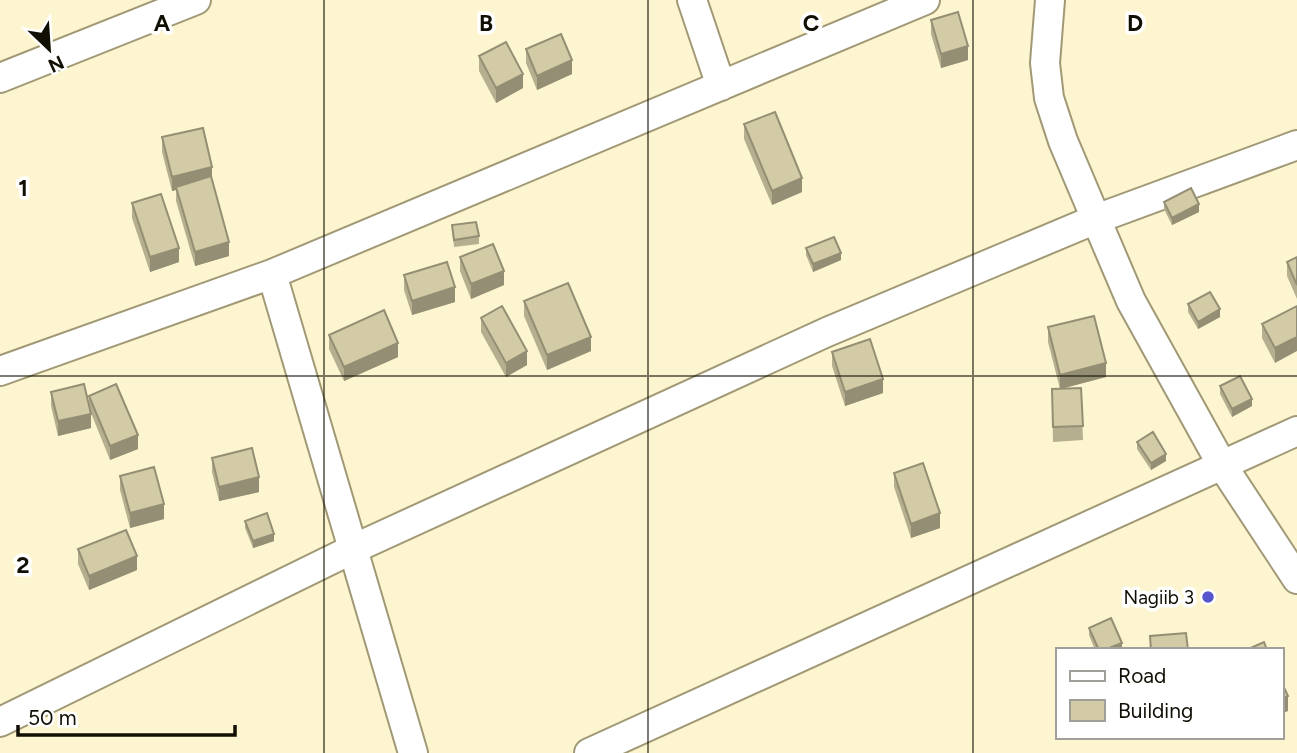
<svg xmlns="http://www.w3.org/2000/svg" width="1297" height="753" font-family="Figtree,sans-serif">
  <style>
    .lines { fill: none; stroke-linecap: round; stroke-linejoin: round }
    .minor-casing { stroke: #a19976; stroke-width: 32 }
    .minor { stroke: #fff; stroke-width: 28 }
    .wall { fill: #b5af8f }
    .shaded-wall { fill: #948e74 }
    .building { fill: #d3cba6; stroke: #948e74; stroke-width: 2 }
    .grid { fill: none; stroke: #110e03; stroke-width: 2; stroke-opacity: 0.55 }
    .poi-dot { fill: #5956cd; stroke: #fff; stroke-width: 2.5 }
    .labels { text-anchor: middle; stroke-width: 7; stroke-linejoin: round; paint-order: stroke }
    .poi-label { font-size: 19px; fill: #110e03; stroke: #fff; text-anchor: end }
    .grid-label { font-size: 23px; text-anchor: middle; font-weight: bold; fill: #110e03; stroke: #fff; stroke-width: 7; stroke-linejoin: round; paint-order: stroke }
  </style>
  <rect width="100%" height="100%" fill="#fdf5cf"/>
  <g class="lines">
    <defs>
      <path id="minor" d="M692 0 721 86
        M1050 0 1045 63 1049 98 1063 141 1096 219 1131 301 1222 465 1297 579
        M0 78 196 0
        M272 274 413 753
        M0 371 272 274 925 0
        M0 722 353 549 827 332 1096 219 1297 145
        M589 753 1297 431"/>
    </defs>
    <use href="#minor" class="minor-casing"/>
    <use href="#minor" class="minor"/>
  </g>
  <path class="wall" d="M931 20 968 60 941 68 931 34Z
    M526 49 572 74 537 90 526 63Z
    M479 56 523 88 496 103 479 71Z
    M744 124 802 192 772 205 744 139Z
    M162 137 212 181 229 256 195 266 176 201V190L172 191 162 152Z
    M1164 202 1199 212 1172 225 1164 209Z
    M132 203 179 262 150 272 132 218Z
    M452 225 479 236V244L454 247Z
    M806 248 841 260 813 272 806 255Z
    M460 257 504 285 471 299 460 271Z
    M1297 257V299L1287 276V262Z
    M404 275 455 302 412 315 404 290Z
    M524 301 591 351 547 370 524 316Z
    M1188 304 1220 317 1198 329 1188 312Z
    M1297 306 1275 363 1262 338V324Z
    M481 318 527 365 506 377 481 332Z
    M1048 327 1106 377 1061 389 1081 388 1083 440 1053 442 1052 389H1060L1048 342Z
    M329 335 398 357 344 381 329 349Z
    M832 352 883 393 845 406 832 366Z
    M1220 386 1252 406 1232 417 1220 394Z
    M51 392 89 407V396L138 449 110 460 91 413V428L58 436 51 406Z
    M1137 442 1166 461 1151 470 1137 449Z
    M212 458 259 492 219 501 212 472Z
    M894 473 940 528 911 538 894 487Z
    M120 476 164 519 130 528 120 490Z
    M245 521 274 541 253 548 245 528Z
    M78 549 137 570 89 590 78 564Z
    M1089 628 1122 650H1095L1089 635Z
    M1057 674V692L1056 689V675Z"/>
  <path class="shaded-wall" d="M968 46V60L941 68V54Z
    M572 60V74L537 90V76Z
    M523 74V88L496 103V88Z
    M212 167V181L176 187V190L172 191V177Z
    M802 178V192L772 205V191Z
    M1199 204V212L1172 225V218Z
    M229 242V256L195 266V252Z
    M179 248V262L150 272V257Z
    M841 253V260L813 272V264Z
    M504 271V285L471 299V284Z
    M455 287V302L412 315V301Z
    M1220 309V317L1198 329V322Z
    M591 337V351L547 370V355Z
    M1297 337V351L1275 363V348Z
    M398 343V357L344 381V367Z
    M527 351V365L506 377V363Z
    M1106 363V377L1060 389V375Z
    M883 379V393L845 406V392Z
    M1252 399V406L1232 417V409Z
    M91 414V428L58 436V421Z
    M138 435V449L110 460V446Z
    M1166 454V461L1151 470V463Z
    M259 477V492L219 501V487Z
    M164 504V519L130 528V513Z
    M940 513V528L911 538V524Z
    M274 534V541L253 548V541Z
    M137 556V570L89 590V576Z
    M1122 643V650H1104Z
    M1288 696V711L1281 714V699Z"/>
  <path class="building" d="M958 12 968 46 941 54 931 20Z
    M561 34 572 60 537 76 526 49Z
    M506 42 523 74 496 88 479 56Z
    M775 112 802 178 772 191 744 124Z
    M203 128 212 167 172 177 162 137Z
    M211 176 229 242 195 252 176 187Z
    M1191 188 1199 204 1172 218 1164 202Z
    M161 194 179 248 150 257 132 203Z
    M476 222 479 236 454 240 452 225Z
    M834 237 841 253 813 264 806 248Z
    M493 244 504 271 471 284 460 257Z
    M1297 257V285L1287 262Z
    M447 262 455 287 412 301 404 275Z
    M568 283 591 337 547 355 524 301Z
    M1210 292 1220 309 1198 322 1188 304Z
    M502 306 527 351 506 363 481 318Z
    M1297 306V337L1275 348 1262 324Z
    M384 310 398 343 344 367 329 335Z
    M1094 316 1106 363 1060 375 1048 327Z
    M870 339 883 379 845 392 832 352Z
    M1240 376 1252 399 1232 409 1220 386Z
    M84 384 91 414 58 421 51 392Z
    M116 384 138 435 110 446 89 396Z
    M1081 388 1083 426 1053 427 1052 389Z
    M1153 432 1166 454 1151 463 1137 442Z
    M252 448 259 477 219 487 212 458Z
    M923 463 940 513 911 524 894 473Z
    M154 467 164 504 130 513 120 476Z
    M267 513 274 534 253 541 245 521Z
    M126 530 137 556 89 576 78 549Z
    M1111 618 1122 643 1104 650H1099L1089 628Z
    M1186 633 1188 650H1151L1150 636Z
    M1264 642 1267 650H1246Z
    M1281 681 1288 696 1281 699Z"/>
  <path class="grid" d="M324 0V753M648 0V753M973 0V753M0 376H1297"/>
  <circle class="poi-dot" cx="1208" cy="597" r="7"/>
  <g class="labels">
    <g class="poi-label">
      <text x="1194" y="604">Nagiib 3</text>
    </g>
  </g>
  <g class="grid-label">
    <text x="162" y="31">A</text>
    <text x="486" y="31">B</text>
    <text x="811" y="31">C</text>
    <text x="1135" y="31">D</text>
    <text x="23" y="196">1</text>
    <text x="23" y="573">2</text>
  </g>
  <rect x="1056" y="648" width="228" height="91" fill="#ffffff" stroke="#a09f9a" stroke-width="2"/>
  <rect x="1070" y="671" width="35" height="10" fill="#ffffff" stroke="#a09f9a" stroke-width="2"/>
  <text x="1118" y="683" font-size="21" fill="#110e03">Road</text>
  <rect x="1070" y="700" width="35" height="21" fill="#d3cba6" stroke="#a09f9a" stroke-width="2"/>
  <text x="1118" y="718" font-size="21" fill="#110e03">Building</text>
  <g transform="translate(49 49) rotate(155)" stroke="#ffffff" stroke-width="5" paint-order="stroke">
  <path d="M0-5L12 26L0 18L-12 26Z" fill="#110e03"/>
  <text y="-10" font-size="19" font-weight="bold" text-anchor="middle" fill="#110e03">N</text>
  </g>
  <path d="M18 725v10h217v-10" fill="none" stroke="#110e03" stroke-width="3.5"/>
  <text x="28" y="725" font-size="21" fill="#110e03" stroke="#ffffff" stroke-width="5" paint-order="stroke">50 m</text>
</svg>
